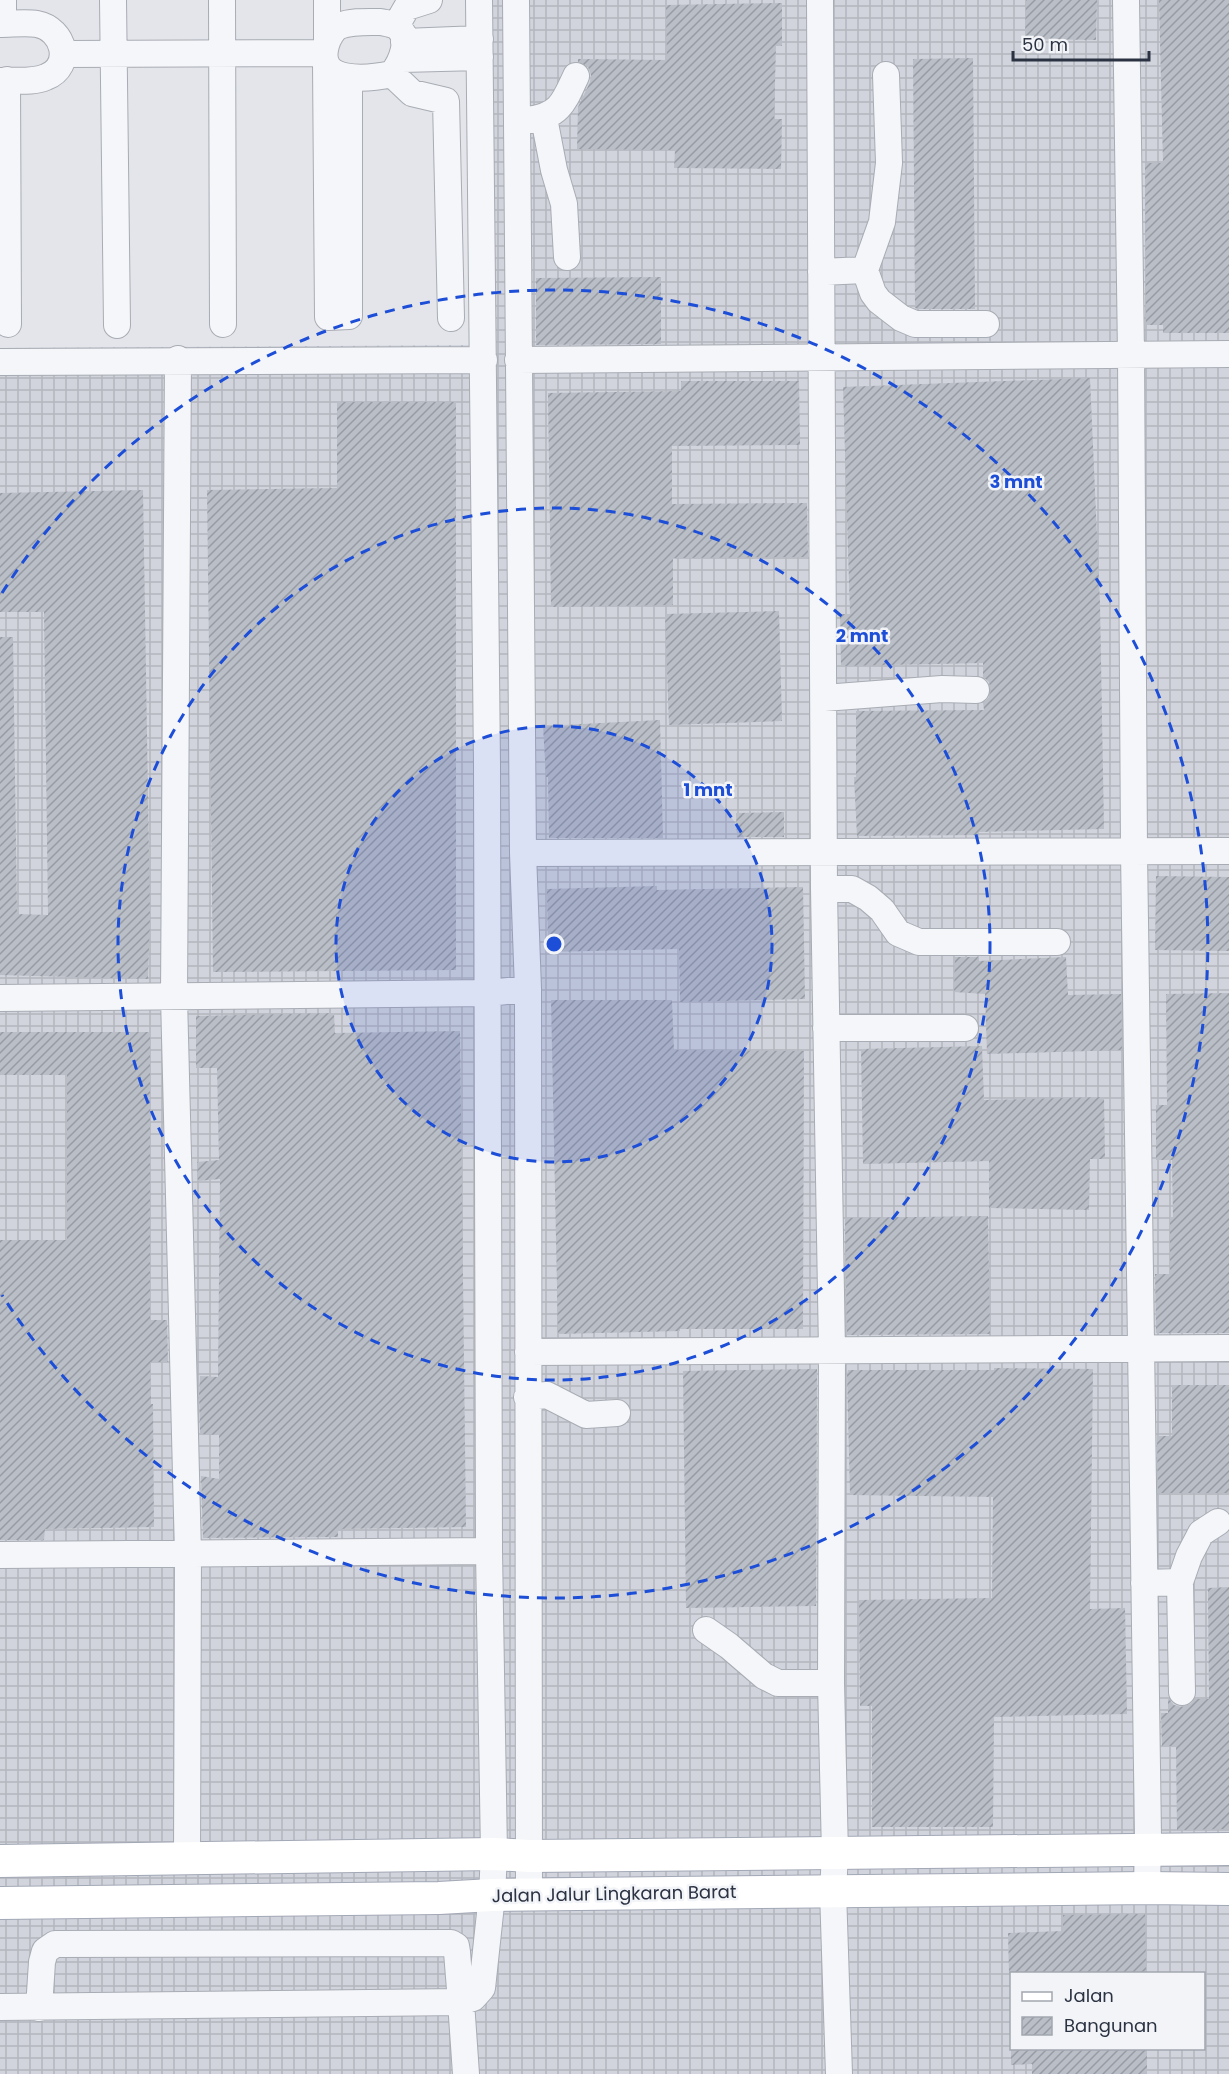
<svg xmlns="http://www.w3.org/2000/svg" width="1229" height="2074" font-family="Poppins,sans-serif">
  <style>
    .industrial { fill: url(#industrial-grid); fill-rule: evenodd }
    .building { fill: url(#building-hatch) }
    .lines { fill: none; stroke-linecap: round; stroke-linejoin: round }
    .minor-casing { stroke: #a8acb4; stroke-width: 28 }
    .major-casing { stroke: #a2a8b6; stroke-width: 34 }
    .minor { stroke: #f5f6f9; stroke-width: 26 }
    .major { stroke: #fff; stroke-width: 32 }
    .ring { fill: none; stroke: #1d4ed8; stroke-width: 3; stroke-dasharray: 10 8 }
    .labels { text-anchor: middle; stroke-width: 5; stroke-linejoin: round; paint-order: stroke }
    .street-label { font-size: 18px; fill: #2b3242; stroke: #f2f4f8 }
    .centre { fill: #1d4ed8; stroke: #f2f4f8; stroke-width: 3 }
    .ring-label { font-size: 18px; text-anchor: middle; font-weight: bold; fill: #1d4ed8; stroke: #f2f4f8; stroke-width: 5; stroke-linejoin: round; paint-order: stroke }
  </style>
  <defs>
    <pattern id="industrial-grid" width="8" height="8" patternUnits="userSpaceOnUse" patternTransform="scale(1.5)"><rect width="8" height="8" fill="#d1d4dc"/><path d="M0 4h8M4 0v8" fill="none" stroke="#b4b6be"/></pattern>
    <pattern id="building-hatch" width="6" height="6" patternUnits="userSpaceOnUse" patternTransform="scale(1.5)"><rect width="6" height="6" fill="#babec7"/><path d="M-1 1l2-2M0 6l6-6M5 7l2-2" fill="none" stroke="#979ba3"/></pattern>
  </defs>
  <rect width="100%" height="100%" fill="#e3e5ea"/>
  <path class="industrial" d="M468 0H1229V2074H0V348L474 345ZM1012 1974H1204V2048H1012Z"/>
  <path class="building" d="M1026 0H1097L1096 40 1025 39Z
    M1159 0H1229V333H1163V325H1146L1145 163H1163Z
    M782 3V46H776L774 119H782L781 169 674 168 675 150 577 149 578 107 590 82 591 75 588 67 578 62V59L667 60 666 5Z
    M973 58 975 309H918L915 308 913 59Z
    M661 277V344L536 345V278Z
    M1090 378 1100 604 1104 829 978 832V835L857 836 854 777H856V711L984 710 983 703 989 697 991 690 989 682 983 677V663L841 666 840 614H850L843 387Z
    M681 381H799L800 445 672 446V504L807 503 808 557 673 558V605L551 607 548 393 681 391Z
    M337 402H456V970L213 972 207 490 337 488Z
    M143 490 150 917 148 979 0 975V637H13L17 914 48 915 44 612H0V493Z
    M779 611 782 721 669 725 665 614Z
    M660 720 663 838H549L548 777H546L543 726Z
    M784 812V837H737L736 813Z
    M1156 876 1229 877V951L1155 950Z
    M657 886V890L803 887 805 999 680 1002 679 949 548 952 547 889Z
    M955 957H978L977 961 1066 957 1068 995 1121 994 1122 1050 987 1054 985 994 954 992Z
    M1229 993V1333H1156L1155 1274H1170V1217H1173L1172 1160H1156V1105H1167L1166 994Z
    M551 1000H672L674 1050 804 1051 803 1329H680V1331L558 1334Z
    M334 1013 335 1033 460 1031 466 1527 338 1529V1537L203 1538 201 1476 219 1479V1435L200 1434 199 1394 200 1376 218 1377 220 1179 198 1181 197 1162 219 1160 217 1068H196V1016Z
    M0 1032H150V1320H167L168 1362H150L151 1404H153L154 1527 45 1529 44 1540H0V1240H67V1075H0Z
    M982 1046 984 1100 1104 1097 1105 1159H1090L1089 1210 989 1208V1161L863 1164 861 1049Z
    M988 1216 990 1334 847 1335 845 1218Z
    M994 1368 1093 1369 1090 1609 1125 1608 1127 1714 994 1717 993 1827H872V1706H860L859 1600 992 1598 993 1497 850 1495 847 1374 848 1370H994Z
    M817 1369 816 1606 686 1608 683 1371Z
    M1172 1385H1229V1493H1158L1157 1436H1172Z
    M1229 1587V1829L1177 1830 1176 1746H1162L1161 1713H1168V1698L1174 1705 1182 1707 1190 1704 1195 1699H1209L1208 1588Z
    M1145 1914 1146 1974H1009L1008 1933 1063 1931V1915Z
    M1011 2049H1147V2074H1032V2064L1011 2065Z"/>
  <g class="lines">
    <defs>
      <path id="minor" d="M113 0 117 325
        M222 0 223 324
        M327 0V40
        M516 0 523 853 528 989 529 1895
        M820 0 824 889 832 1351 831 1683 835 1854 833 1891 839 2074
        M1126 0 1131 354 1134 851 1148 1837 1147 1888
        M381 22C385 23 392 24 396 26 413 37 401 63 392 74 368 79 315 85 326 45 328 38 333 29 339 26 352 21 367 22 381 22Z
        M0 24C12 24 26 22 37 24 64 29 74 66 46 77 32 83 15 80 0 81
        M3 24V0
        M396 26 407 7 429 0
        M404 42 480 39
        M64 54 324 53
        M402 59 480 57
        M326 63 328 317 349 316V78
        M392 74 412 93 446 101 451 318
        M7 80 8 324
        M544 118 554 170 564 204 567 257
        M528 120C560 116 564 102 576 76
        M865 270 873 293 879 301 901 318 915 324H986
        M821 272 865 270 882 222 889 163 886 75
        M178 359 174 997 188 1554 187 1858
        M518 360 1229 354
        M0 362 484 360
        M824 698 942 689 976 690
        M523 853 1229 851
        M824 889H852L868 898 882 910 898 933 919 942H1057
        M0 998 488 993 528 989
        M826 1028H965
        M528 1352 1229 1348
        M527 1397 547 1395 586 1415 617 1413
        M0 1555 489 1551
        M1180 1582 1189 1556 1201 1533 1218 1522
        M1144 1583 1180 1582 1182 1692
        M706 1630 729 1646 764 1676 778 1683H831
        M0 2007 461 2002 466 2074
        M39 2008 42 1962 45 1951 55 1944 451 1943 456 1946 457 1952 461 2002 473 1998 482 1988 492 1895 494 1854 489 1551 487 765 479 0"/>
      <path id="major" d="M0 1861 494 1854 530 1856 1229 1849
        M0 1903 439 1898 492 1895 1147 1888 1229 1889"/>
    </defs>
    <use href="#minor" class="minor-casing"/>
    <use href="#major" class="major-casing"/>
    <use href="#minor" class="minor"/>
    <use href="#major" class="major"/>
  </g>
  <circle cx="554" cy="944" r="218" fill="#1d4ed8" fill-opacity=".12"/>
  <g class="ring">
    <circle cx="554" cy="944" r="218"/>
    <circle cx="554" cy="944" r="436"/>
    <path d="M2 593A654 654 0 1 1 2 1295"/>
  </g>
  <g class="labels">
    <g class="street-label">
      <text transform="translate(614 1894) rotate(-1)" y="6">Jalan Jalur Lingkaran Barat</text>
    </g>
  </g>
  <circle cx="554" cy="944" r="9" class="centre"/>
  <g class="ring-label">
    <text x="1016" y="488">3 mnt</text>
    <text x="862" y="642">2 mnt</text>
    <text x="708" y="796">1 mnt</text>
  </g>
  <rect x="1010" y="1972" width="195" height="78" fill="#f2f4f8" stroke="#a2a6af" stroke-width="1.5"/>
  <rect x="1022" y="1992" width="30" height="9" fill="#ffffff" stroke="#a2a6af" stroke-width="1.5"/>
  <text x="1064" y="2002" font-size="18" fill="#2b3242">Jalan</text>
  <rect x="1022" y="2017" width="30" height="18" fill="url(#building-hatch)" stroke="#a2a6af" stroke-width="1.5"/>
  <text x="1064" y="2032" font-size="18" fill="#2b3242">Bangunan</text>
  <path d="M1013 51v9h136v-9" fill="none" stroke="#2b3242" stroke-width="3"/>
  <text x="1022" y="51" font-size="18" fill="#2b3242" stroke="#f2f4f8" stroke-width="4.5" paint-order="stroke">50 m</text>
</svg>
